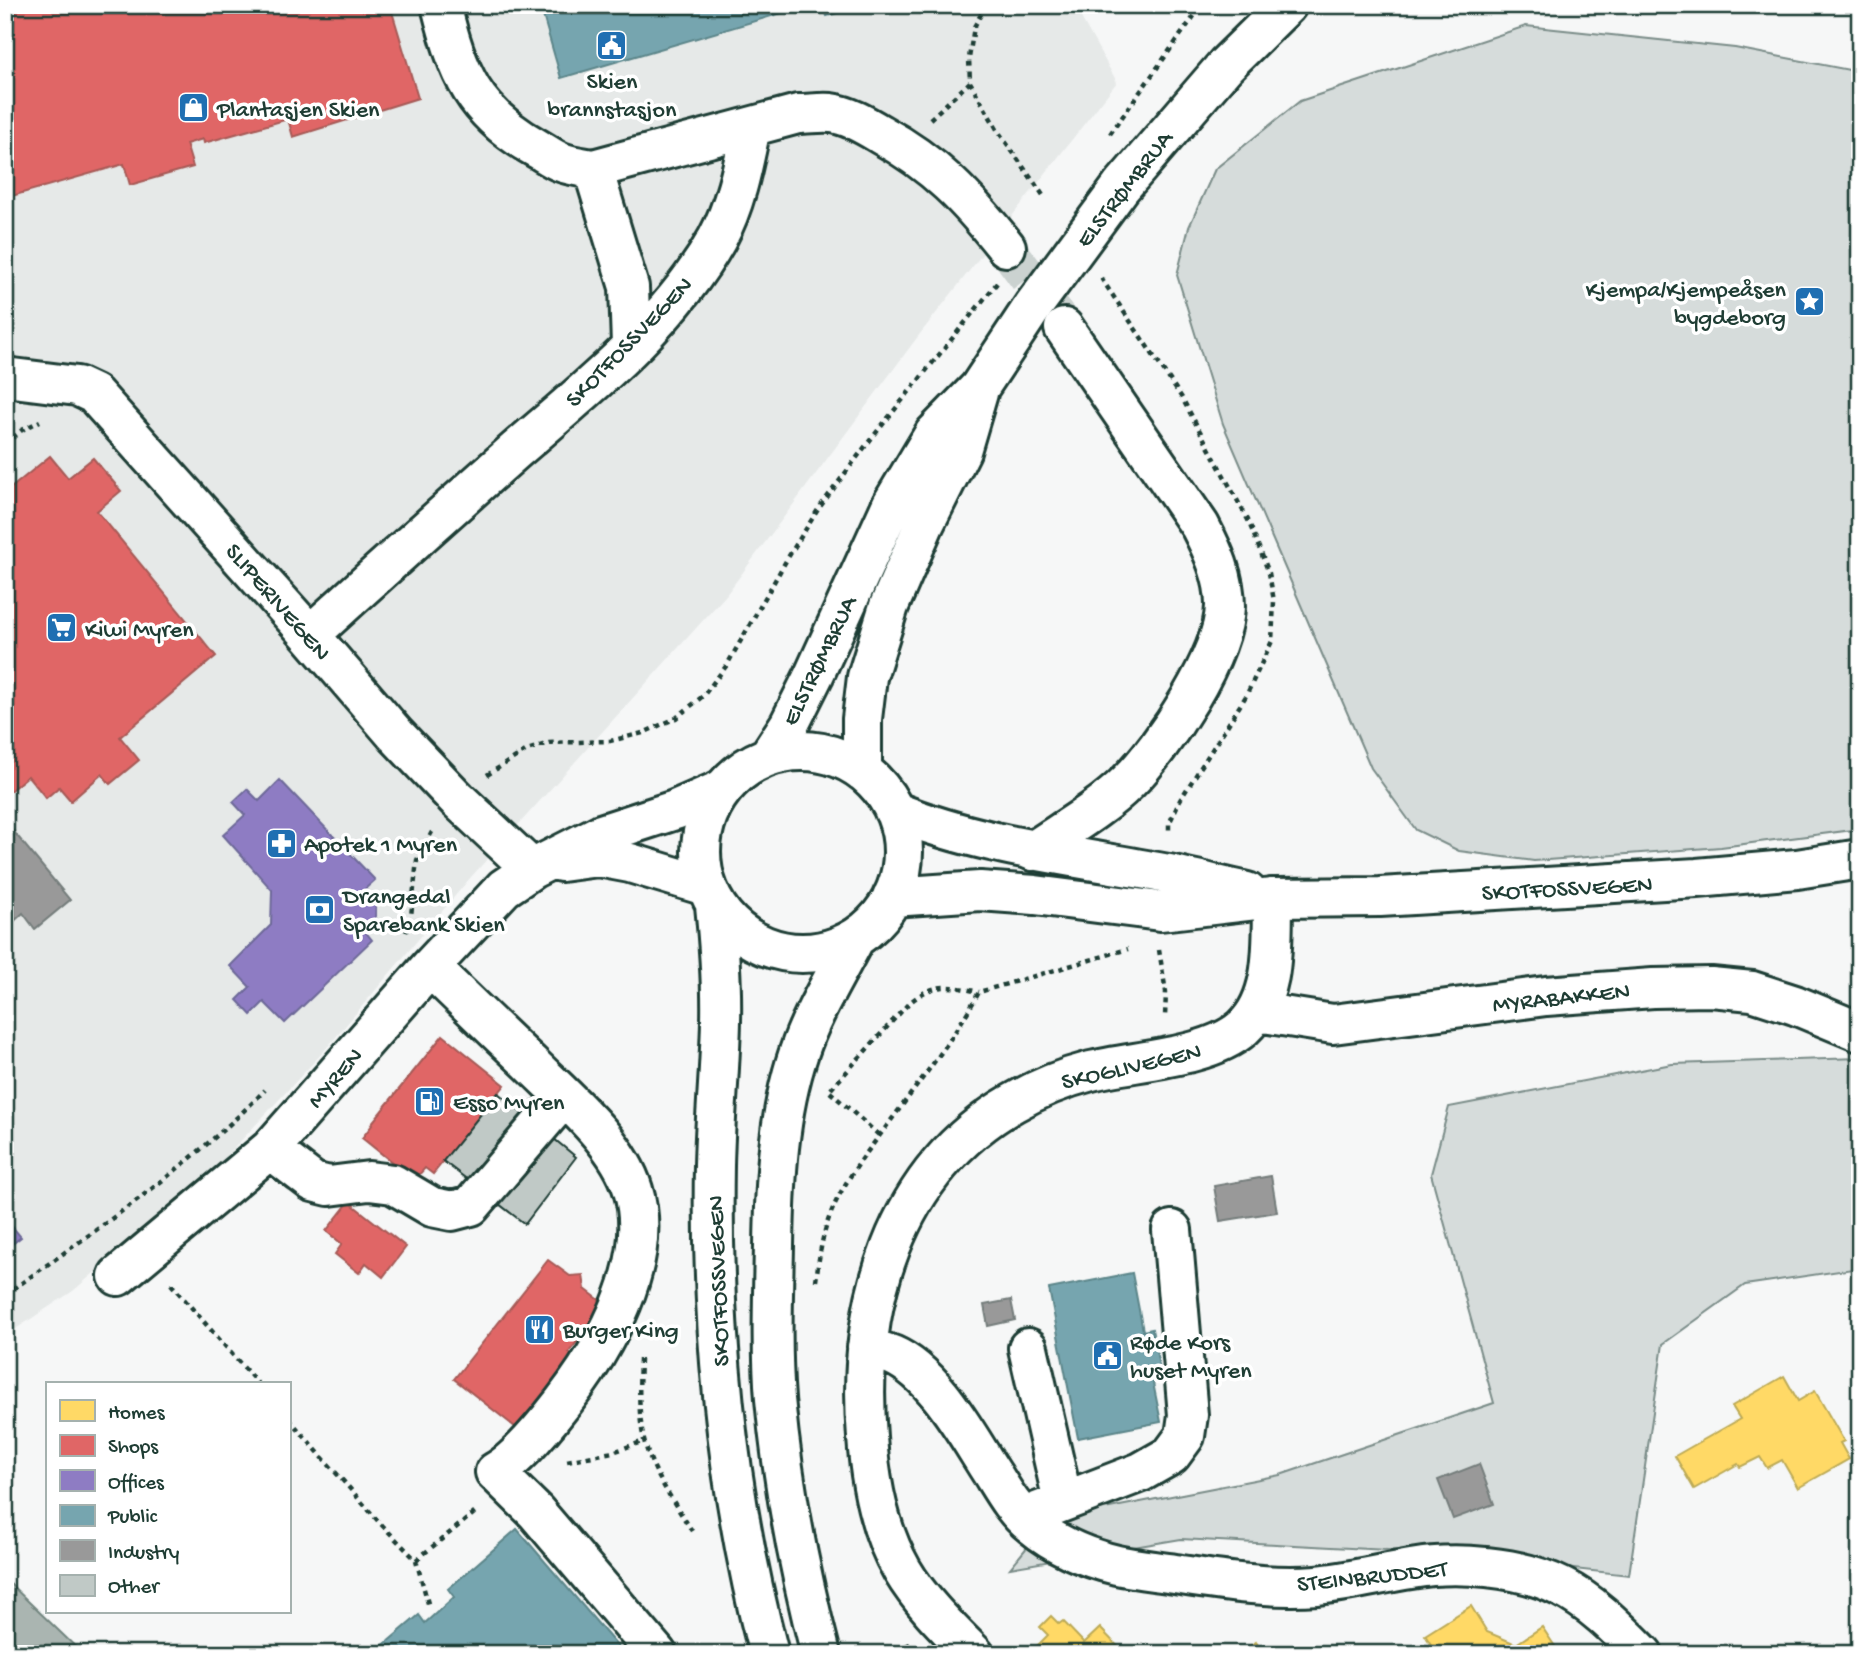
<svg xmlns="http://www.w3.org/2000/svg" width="1865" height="1659" font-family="'Gochi Hand',sans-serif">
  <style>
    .built { fill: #e6e9e8 }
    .green { fill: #d6dcdb; stroke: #7a8c88; stroke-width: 2 }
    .water { fill: #aab5b1; stroke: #72857f; stroke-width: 2 }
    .homes { fill: #ffd966; stroke: #bcaa57; stroke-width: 2 }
    .shops { fill: #e06666; stroke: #a65a57; stroke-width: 2 }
    .offices { fill: #8e7cc3; stroke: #6d6998; stroke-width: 2 }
    .public { fill: #76a5af; stroke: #5c868a; stroke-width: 2 }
    .industry { fill: #999; stroke: #747d7b; stroke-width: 2 }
    .building { fill: #c0c9c6; stroke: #1f3d34; stroke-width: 2 }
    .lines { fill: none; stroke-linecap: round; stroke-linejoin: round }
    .minor-tunnel { stroke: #cbd2d0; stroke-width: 38; stroke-dasharray: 38 19; stroke-linecap: butt }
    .minor-casing { stroke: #1f3d34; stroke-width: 44 }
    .major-casing { stroke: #1f3d34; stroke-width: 44 }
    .path { stroke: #1f3d34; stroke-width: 4.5; stroke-dasharray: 5 5; stroke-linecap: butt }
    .minor { stroke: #fff; stroke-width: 38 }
    .major { stroke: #fff; stroke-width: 38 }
    .labels { text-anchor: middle; stroke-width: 7; stroke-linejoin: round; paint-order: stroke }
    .poi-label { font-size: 24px; fill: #1f3d34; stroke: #fff; text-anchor: start }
    .street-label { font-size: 24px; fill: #1f3d34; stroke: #fff }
  </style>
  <rect width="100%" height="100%" fill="#f6f7f7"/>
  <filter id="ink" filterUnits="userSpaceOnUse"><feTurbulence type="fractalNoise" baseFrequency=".0143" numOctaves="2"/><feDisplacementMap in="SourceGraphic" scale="14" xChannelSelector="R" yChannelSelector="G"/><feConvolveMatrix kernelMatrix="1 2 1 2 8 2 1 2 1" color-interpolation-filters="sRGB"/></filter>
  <g filter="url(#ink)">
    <path class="built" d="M5 5H1074L1117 82 916 339 726 595 471 877 325 1050 212 1172 73 1291 5 1336Z"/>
    <path class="green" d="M1526 26 1735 48 1860 72V829L1721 847 1534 861 1459 851 1416 830 1371 768 1223 424 1177 275 1189 227 1215 169 1300 101Z
      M1860 1058V1268L1745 1285 1663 1344 1629 1575 1406 1551 1181 1539 1010 1568 1042 1529 1058 1518 1280 1475 1494 1403 1431 1174 1449 1107 1672 1064Z"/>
    <path class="water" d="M5 1579 83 1654H5Z"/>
    <path class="homes" d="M1784 1376 1798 1401 1815 1391 1844 1441 1840 1443 1849 1459 1798 1488 1782 1460 1767 1468 1760 1457 1740 1467 1738 1464 1694 1489 1675 1456 1740 1419 1732 1406Z
      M1471 1606 1487 1632 1516 1644 1542 1627 1560 1654H1437L1425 1635Z
      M1051 1616 1059 1624 1063 1621 1084 1643 1100 1628 1125 1654H1038L1034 1649 1048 1635 1040 1627Z
      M1256 1642 1264 1654H1240Z"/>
    <path class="shops" d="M5 5H390L418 98 293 137 288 119 204 143 203 139 186 144 193 167 130 185 124 164 5 198Z
      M50 456 68 478 93 458 121 491 97 511 216 656 120 737 139 760 110 784 102 774 71 801 59 787 46 798 28 776 5 795V493Z
      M443 1035 505 1085 433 1174 425 1168 417 1177 408 1175 362 1138 372 1125 371 1124Z
      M349 1202 406 1247 383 1277 366 1263 359 1273 335 1254 342 1244 326 1231Z
      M548 1260 570 1276 583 1275 585 1289 606 1305 569 1352 581 1361 524 1434 454 1379Z"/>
    <path class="offices" d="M280 780 375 880 365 889 376 900 375 920 364 930 372 940 285 1023 264 1002 251 1015 237 1000 250 987 230 966 271 925 272 890 223 835 245 815 233 802 247 789 259 801Z
      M5 1218 21 1237 5 1250Z"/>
    <path class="public" d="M540 5H800L781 11 782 13 561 78Z
      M823 5H863L827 16Z
      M1132 1273 1143 1331 1152 1329 1160 1371 1151 1373 1161 1422 1078 1438 1049 1289Z
      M517 1529 624 1654H373L419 1615 425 1623 454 1597 448 1589Z"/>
    <path class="industry" d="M5 821 70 900 35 929 23 913 9 926 5 922Z
      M1271 1176 1277 1212 1220 1221 1214 1186Z
      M1011 1300 1015 1320 988 1326 984 1305Z
      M1479 1464 1494 1504 1453 1519 1438 1480Z"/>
    <path class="building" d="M498 1093 576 1157 525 1224 443 1161Z"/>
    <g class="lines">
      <path class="minor-tunnel" d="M1006 247 1059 320"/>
      <defs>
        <path id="minor" d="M441 5C458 74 473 113 538 149 545 153 553 159 561 162 571 166 583 167 593 169L798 114C809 114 820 112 831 113 848 115 865 125 880 134 935 164 968 199 1006 247
          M593 169 629 287 631 345
          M5 377 77 386 94 394 310 635 396 735 458 800 532 869
          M310 635C378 573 447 511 516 450 588 388 670 323 717 239 736 204 743 166 751 127
          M1033 851C1065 829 1101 809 1128 782 1163 747 1224 656 1225 606 1225 577 1213 551 1200 526L1064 328
          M561 862 598 857 630 863 706 886
          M430 967C463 999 496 1031 530 1063 565 1098 618 1141 633 1190 650 1245 623 1309 595 1356 577 1386 525 1456 495 1472L536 1512 657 1654
          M1257 1012 1333 1024 1546 996 1653 988 1711 987 1752 991 1795 1005 1860 1032
          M270 1149 313 1182 329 1186 369 1181 393 1184 432 1207 452 1211 471 1206 564 1097
          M118 1276 270 1149 430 967 504 888 532 869 601 834 675 810 721 790
          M867 1347C875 1350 884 1352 892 1355 936 1374 968 1437 993 1475 1004 1493 1015 1512 1032 1525 1056 1545 1087 1558 1117 1565 1136 1569 1156 1571 1175 1574 1221 1581 1270 1589 1317 1585 1349 1582 1379 1574 1411 1569 1456 1561 1520 1566 1561 1587 1593 1603 1618 1629 1643 1654
          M1028 1348 1063 1501
          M1024 1517 1141 1472 1171 1455 1185 1436 1188 1415 1172 1230
          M974 1654C948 1628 920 1601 902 1570 879 1530 870 1482 867 1437 856 1307 893 1172 1013 1103 1037 1089 1064 1078 1091 1071 1135 1060 1209 1058 1243 1028 1277 997 1272 940 1273 898"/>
        <path id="major" d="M701 852a101 101 0 1 1 202 0a101 101 0 1 1-202 0Z
          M768 757 789 725 814 675 892 504 934 434 979 388 1034 305 1121 187 1226 65 1287 5
          M862 771V719L867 677 889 606 924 525 961 451 978 393
          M894 811C980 846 1073 856 1163 873 1191 878 1219 886 1247 892
          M892 897 980 891 1035 895 1160 911 1273 898 1380 897 1697 878 1797 869 1860 859
          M715 905C719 944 722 983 721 1021 720 1069 715 1117 714 1165 711 1330 727 1494 769 1654
          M821 1654C799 1570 783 1486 775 1399 771 1348 773 1297 774 1246 775 1181 778 1114 799 1052 812 1013 836 975 855 938"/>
      </defs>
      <use href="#minor" class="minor-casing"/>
      <use href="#major" class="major-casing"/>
      <path class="path" d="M986 5 974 27 969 58 970 82 998 131 1045 198
        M930 119 970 82
        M1110 134 1202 5
        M1101 278 1182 398 1248 520 1269 573 1274 601 1272 641 1246 696 1180 800 1169 824V833
        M5 444 22 430 40 421
        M487 775 527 750 549 743 610 741 643 733 676 718 703 696 727 665 787 559 819 508 867 444 997 283
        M406 932 411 916 417 860 433 830
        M1159 950 1166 992 1165 1017
        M831 1089 908 1004C934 982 948 985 979 992
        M830 1092 880 1136
        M816 1281C819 1257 822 1235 831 1213 845 1178 872 1146 895 1115 925 1075 955 1036 979 992L1128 949
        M171 1284 258 1384
        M5 1295C95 1230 188 1169 265 1090
        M640 1359C639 1386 638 1414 644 1440 652 1473 675 1503 692 1531
        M289 1419 379 1522 416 1560 478 1510
        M567 1461 613 1452 644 1441
        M416 1560 429 1607
        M888 1654 910 1644"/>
      <use href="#minor" class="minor"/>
      <use href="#major" class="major"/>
    </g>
  </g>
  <defs>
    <symbol id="civic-square" viewBox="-11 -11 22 22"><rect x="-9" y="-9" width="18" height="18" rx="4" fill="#1f6fb2" stroke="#fff"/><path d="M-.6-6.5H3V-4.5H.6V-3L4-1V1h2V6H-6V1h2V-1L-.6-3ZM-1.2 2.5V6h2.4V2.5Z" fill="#fff"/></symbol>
    <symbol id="shop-square" viewBox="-11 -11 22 22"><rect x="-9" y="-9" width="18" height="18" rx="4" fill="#1f6fb2" stroke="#fff"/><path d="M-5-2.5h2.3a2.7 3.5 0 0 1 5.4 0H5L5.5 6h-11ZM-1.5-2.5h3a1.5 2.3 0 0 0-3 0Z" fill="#fff"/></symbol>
    <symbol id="sight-square" viewBox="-11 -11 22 22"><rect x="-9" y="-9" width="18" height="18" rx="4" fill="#1f6fb2" stroke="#fff"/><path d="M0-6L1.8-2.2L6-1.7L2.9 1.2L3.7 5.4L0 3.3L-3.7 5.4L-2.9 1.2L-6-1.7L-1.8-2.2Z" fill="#fff"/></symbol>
    <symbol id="supermarket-square" viewBox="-11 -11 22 22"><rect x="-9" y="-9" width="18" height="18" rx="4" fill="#1f6fb2" stroke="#fff"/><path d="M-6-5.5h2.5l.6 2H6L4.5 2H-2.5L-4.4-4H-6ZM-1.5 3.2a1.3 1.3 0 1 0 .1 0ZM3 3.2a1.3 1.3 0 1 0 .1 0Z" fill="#fff"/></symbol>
    <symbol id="pharmacy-square" viewBox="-11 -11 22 22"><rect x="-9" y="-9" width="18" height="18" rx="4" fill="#1f6fb2" stroke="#fff"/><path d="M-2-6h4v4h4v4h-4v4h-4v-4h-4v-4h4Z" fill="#fff"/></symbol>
    <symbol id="bank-square" viewBox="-11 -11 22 22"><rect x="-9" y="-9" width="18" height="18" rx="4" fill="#1f6fb2" stroke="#fff"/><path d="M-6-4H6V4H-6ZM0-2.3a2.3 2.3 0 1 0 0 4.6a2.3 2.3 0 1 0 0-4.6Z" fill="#fff"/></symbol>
    <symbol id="fuel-square" viewBox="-11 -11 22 22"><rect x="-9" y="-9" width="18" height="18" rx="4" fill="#1f6fb2" stroke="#fff"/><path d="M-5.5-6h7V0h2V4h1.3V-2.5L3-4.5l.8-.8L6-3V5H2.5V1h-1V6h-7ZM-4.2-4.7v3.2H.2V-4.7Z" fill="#fff"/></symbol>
    <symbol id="restaurant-square" viewBox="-11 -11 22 22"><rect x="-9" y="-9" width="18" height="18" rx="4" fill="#1f6fb2" stroke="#fff"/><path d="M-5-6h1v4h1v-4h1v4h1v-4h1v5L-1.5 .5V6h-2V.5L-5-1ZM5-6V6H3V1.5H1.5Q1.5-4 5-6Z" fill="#fff"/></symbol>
  </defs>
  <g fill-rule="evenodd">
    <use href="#civic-square" x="594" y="28" width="35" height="35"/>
    <use href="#shop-square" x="176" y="90" width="35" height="35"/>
    <use href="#sight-square" x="1792" y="284" width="35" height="35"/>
    <use href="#supermarket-square" x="44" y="610" width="35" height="35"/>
    <use href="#pharmacy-square" x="264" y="826" width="35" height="35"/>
    <use href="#bank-square" x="302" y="892" width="35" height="35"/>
    <use href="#fuel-square" x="412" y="1084" width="35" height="35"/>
    <use href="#restaurant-square" x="522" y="1312" width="35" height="35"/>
    <use href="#civic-square" x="1090" y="1338" width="35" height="35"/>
  </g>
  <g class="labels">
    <g class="poi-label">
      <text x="612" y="88" text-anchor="middle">Skien<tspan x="612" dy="28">brannstasjon</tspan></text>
      <text x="217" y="116">Plantasjen Skien</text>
      <text x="1786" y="296" text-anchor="end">Kjempa/Kjempeåsen<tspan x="1786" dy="28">bygdeborg</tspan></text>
      <text x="85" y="636">Kiwi Myren</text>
      <text x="304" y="851">Apotek 1 Myren</text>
      <text x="343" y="903">Drangedal<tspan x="343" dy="28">Sparebank Skien</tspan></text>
      <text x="453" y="1109">Esso Myren</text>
      <text x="563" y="1337">Burger King</text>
      <text x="1130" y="1349">Røde Kors<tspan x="1130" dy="28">huset Myren</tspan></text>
    </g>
    <g class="street-label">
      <text transform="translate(1123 188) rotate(-52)" y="8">ELSTRØMBRUA</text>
      <text transform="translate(628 341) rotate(-46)" y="8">SKOTFOSSVEGEN</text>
      <text transform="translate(279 601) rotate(49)" y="8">SLIPERIVEGEN</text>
      <text transform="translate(818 660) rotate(-64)" y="8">ELSTRØMBRUA</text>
      <text transform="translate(1567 887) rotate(-3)" y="8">SKOTFOSSVEGEN</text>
      <text transform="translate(1561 996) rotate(-6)" y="8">MYRABAKKEN</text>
      <text transform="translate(1131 1065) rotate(-13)" y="8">SKOGLIVEGEN</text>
      <text transform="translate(334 1077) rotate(-49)" y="8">MYREN</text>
      <text transform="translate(717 1281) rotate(-92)" y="8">SKOTFOSSVEGEN</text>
      <text transform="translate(1372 1575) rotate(-6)" y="8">STEINBRUDDET</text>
    </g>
  </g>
  <rect width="1865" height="1659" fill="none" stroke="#fff" stroke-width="28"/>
  <rect x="14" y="14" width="1837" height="1631" fill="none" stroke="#1f3d34" stroke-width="2.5" filter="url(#ink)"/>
  <rect x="46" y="1382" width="245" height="231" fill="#ffffff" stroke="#a5b1ae" stroke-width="2"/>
  <rect x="60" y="1400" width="35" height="21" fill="#ffd966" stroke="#a5b1ae" stroke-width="2"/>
  <text x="108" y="1418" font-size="21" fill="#1f3d34">Homes</text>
  <rect x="60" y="1435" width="35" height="21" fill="#e06666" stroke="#a5b1ae" stroke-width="2"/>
  <text x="108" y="1452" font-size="21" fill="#1f3d34">Shops</text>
  <rect x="60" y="1470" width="35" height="21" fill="#8e7cc3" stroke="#a5b1ae" stroke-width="2"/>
  <text x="108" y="1488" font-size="21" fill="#1f3d34">Offices</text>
  <rect x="60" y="1505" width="35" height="21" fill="#76a5af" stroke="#a5b1ae" stroke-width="2"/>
  <text x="108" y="1522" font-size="21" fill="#1f3d34">Public</text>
  <rect x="60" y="1540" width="35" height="21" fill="#999999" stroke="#a5b1ae" stroke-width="2"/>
  <text x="108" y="1558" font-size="21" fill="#1f3d34">Industry</text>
  <rect x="60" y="1575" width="35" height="21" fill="#c0c9c6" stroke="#a5b1ae" stroke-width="2"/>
  <text x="108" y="1592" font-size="21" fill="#1f3d34">Other</text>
</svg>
